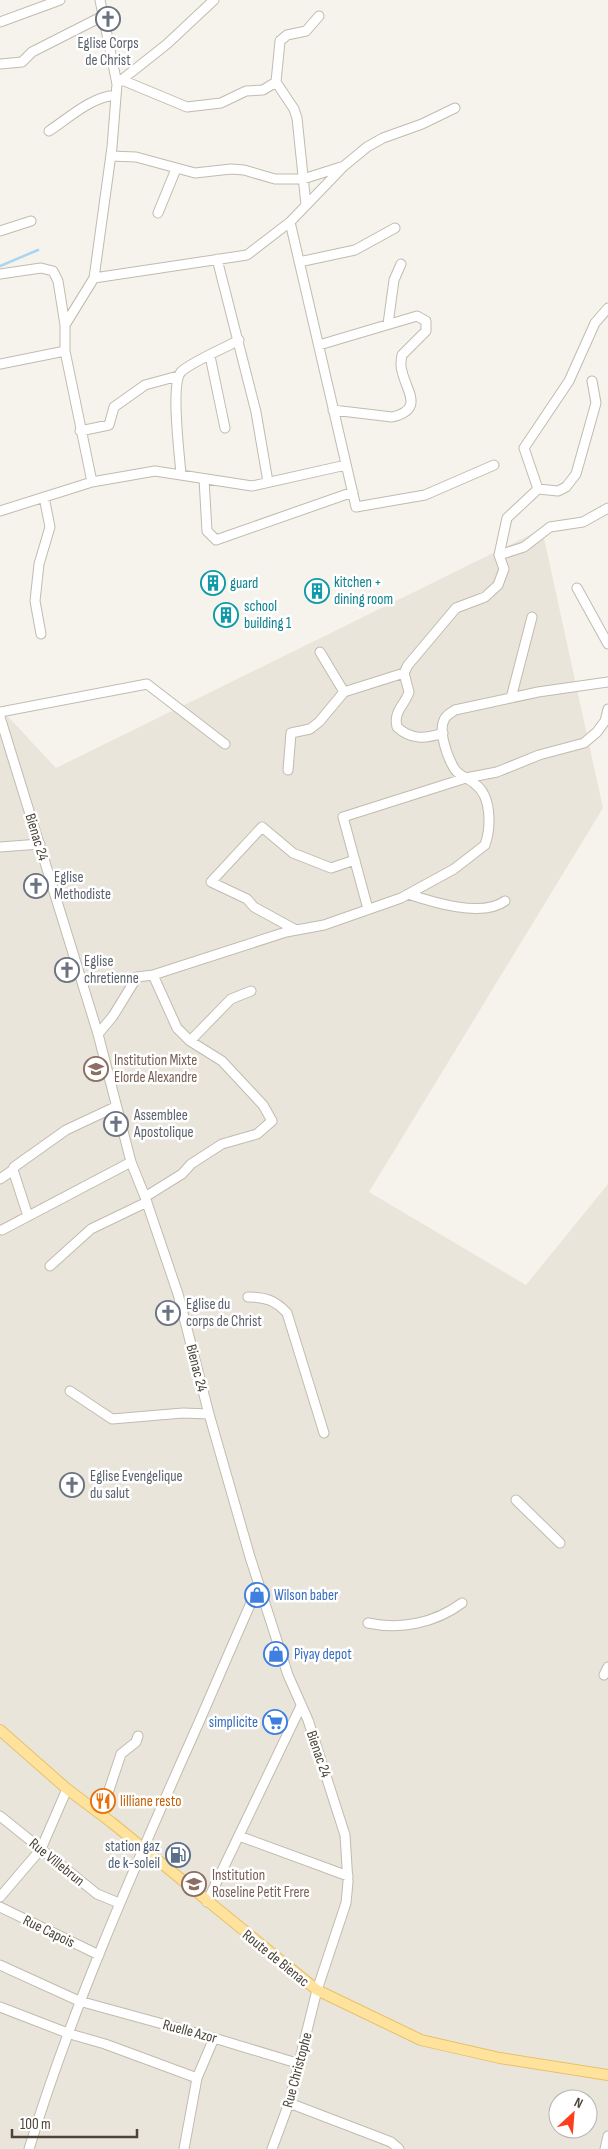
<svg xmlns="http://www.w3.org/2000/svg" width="608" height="2149" font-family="'Sofia Sans Condensed',sans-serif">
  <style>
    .residential { fill: #eae5da; fill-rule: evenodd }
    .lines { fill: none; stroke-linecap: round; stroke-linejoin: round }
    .stream { stroke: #a9d4f2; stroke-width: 2.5 }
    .minor-casing { stroke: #c2bbae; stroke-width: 11 }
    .major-casing { stroke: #e6c16a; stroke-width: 12 }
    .minor { stroke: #fff; stroke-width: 9 }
    .major { stroke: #ffe39c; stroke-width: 10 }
    .labels { text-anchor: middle; stroke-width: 5; stroke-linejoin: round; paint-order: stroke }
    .worship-label { font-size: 15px; fill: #5b616d; stroke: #fff; text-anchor: start }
    .culture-label { font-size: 15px; fill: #0d838f; stroke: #fff; text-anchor: start }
    .street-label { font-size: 15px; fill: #4b4439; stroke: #fff }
    .education-label { font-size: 15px; fill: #785e54; stroke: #fff; text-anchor: start }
    .shop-label { font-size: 15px; fill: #366cbe; stroke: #fff; text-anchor: start }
    .food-label { font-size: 15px; fill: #c56008; stroke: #fff; text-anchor: start }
    .service-label { font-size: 15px; fill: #4e5e75; stroke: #fff; text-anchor: end }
  </style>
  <rect width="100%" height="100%" fill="#f6f3ec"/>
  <path class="residential" d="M542 529 603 808 369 1192 526 1285 608 1184V2149H0V708L56 768ZM558 2099H588V2129H558Z"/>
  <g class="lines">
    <path class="stream" d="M0 266 38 250"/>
    <defs>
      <path id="minor" d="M0 22 60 0
        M0 64 22 62 32 52 103 16
        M122 80 187 107 221 103 246 91 263 90 276 82 280 41 287 35 306 31 319 16
        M119 82 167 44 214 0
        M276 82 294 109 297 118 306 205
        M49 131C70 117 91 97 116 95
        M111 156 136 157 195 173 231 169 244 170 275 179H303L341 167
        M158 213 176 169
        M290 222 356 507 425 495 494 465
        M0 231 31 221
        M217 259 256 412 268 482
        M299 262 355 250 395 228
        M0 274 41 268 53 271 58 281 65 325
        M94 278 247 255 290 222 344 166 367 147 383 138 422 124 455 108
        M388 324 394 280 401 264
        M319 345 417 316 426 321V331L402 355C401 360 400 366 402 371 406 391 425 409 392 417L333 410
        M210 356 225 428
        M0 364 65 351
        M80 431 109 425 114 407 145 385 178 376
        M181 475C180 457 170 384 181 372 191 362 225 348 239 340
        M204 479 207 531 216 540 353 492
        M92 482 65 351V325L94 278 112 147 117 84 100 0
        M538 489 558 491 566 487 576 474 596 403 592 381
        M0 511 92 482 155 471 252 486 346 465
        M499 555 524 547 550 527 583 522 608 508
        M577 588 608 644
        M41 634 35 601 39 564 50 527 44 497
        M344 692 404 673
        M511 698 532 617
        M0 712 147 684 225 744
        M0 717 98 1034 131 1162 145 1197 178 1294 209 1414 250 1557 288 1675 308 1720 345 1835 348 1882 346 1903 317 1990 289 2103 272 2149
        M443 733C425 739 411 740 397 727 393 711 405 705 409 692L404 673 408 665 456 608 485 597 498 585 504 569 499 555 507 518 538 489 524 448 569 381 595 323 608 308
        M288 770 291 733 310 729 319 722 344 692 320 652
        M0 847 40 844
        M408 894C432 902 482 918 505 901
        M368 909 343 817 466 778 497 772 539 755 584 743 597 732 605 721 608 709
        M296 930 254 907 247 899 211 882 262 827 293 853 331 868 355 860
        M98 1034 113 1016 137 977 153 975 286 932 324 925 401 898 454 869 485 845C491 828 492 796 475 784 469 778 458 776 454 768 448 758 438 732 444 720 446 715 451 713 455 710L538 692 608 682
        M190 1041 231 999 251 991
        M0 1179 13 1170
        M145 1197 182 1174 191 1164 222 1144 257 1134 272 1121 263 1105 222 1061 190 1041 177 1028 153 975
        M28 1216 13 1170 14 1167 66 1130 115 1107
        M2 1230 131 1162
        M50 1266 91 1229 147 1202
        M248 1297C265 1297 275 1300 287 1313L324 1433
        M70 1391 112 1419 183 1413 209 1414
        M516 1500 560 1543
        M368 1623C401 1630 435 1623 462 1603
        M604 1675 608 1667
        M101 1814 121 1754 136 1742 138 1736
        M0 1816 97 1894 119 1903
        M239 1836 348 1876
        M0 1897 41 1849 67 1789
        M207 1902 301 1706
        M0 1907 99 1955
        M0 1965 79 2001 214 2038 300 2064
        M0 2007 70 2034 105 2044 197 2078
        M289 2103 391 2142 399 2149
        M29 2149C70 2015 126 1887 183 1758 209 1701 233 1642 259 1585
        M184 2149 197 2078 214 2038
        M605 2149 608 2136"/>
      <path id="major" d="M0 1730 67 1789 111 1822 317 1990 421 2040 500 2058 608 2075"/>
    </defs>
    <use href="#minor" class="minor-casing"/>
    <use href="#major" class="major-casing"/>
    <use href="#minor" class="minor"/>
    <use href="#major" class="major"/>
  </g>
  <defs>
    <symbol id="church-ring" viewBox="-11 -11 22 22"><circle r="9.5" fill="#fff" stroke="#6b7280" stroke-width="1.5"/><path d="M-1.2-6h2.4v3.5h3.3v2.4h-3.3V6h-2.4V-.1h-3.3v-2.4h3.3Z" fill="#6b7280"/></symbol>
    <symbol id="building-ring" viewBox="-11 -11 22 22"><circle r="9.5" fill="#fff" stroke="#0f9aa8" stroke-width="1.5"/><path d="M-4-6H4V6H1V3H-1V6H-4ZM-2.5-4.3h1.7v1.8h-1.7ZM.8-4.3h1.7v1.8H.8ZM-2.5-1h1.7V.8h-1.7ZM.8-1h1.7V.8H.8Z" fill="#0f9aa8"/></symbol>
    <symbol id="school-ring" viewBox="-11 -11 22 22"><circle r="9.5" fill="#fff" stroke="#8d6e63" stroke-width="1.5"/><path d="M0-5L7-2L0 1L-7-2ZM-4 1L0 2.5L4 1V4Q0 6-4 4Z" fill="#8d6e63"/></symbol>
    <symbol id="shop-ring" viewBox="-11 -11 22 22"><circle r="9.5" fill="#fff" stroke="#3f7fe0" stroke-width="1.5"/><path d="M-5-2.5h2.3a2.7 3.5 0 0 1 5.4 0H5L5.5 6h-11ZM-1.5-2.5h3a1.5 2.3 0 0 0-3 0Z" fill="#3f7fe0"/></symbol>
    <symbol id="supermarket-ring" viewBox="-11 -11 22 22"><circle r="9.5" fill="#fff" stroke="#3f7fe0" stroke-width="1.5"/><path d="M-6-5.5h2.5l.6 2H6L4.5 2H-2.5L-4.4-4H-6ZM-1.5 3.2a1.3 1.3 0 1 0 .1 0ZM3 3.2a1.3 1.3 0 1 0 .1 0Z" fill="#3f7fe0"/></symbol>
    <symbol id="restaurant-ring" viewBox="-11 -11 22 22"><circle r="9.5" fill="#fff" stroke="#e8710a" stroke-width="1.5"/><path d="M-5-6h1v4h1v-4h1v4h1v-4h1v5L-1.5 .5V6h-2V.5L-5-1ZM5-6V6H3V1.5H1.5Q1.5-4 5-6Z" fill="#e8710a"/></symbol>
    <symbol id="fuel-ring" viewBox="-11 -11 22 22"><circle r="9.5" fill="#fff" stroke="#5c6f8a" stroke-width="1.5"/><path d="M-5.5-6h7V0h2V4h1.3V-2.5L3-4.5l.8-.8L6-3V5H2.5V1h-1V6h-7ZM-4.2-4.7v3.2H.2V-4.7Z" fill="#5c6f8a"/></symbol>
  </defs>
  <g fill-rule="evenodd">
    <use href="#church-ring" x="94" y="5" width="28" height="28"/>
    <use href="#building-ring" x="199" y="569" width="28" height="28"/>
    <use href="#building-ring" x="303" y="577" width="28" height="28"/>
    <use href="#building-ring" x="212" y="601" width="28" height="28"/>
    <use href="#church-ring" x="22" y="872" width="28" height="28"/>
    <use href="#church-ring" x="53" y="956" width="28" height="28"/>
    <use href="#school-ring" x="82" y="1055" width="28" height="28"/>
    <use href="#church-ring" x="102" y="1110" width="28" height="28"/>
    <use href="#church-ring" x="154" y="1299" width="28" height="28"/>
    <use href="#church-ring" x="58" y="1471" width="28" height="28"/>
    <use href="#shop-ring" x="243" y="1581" width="28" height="28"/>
    <use href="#shop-ring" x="262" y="1640" width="28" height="28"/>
    <use href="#supermarket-ring" x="261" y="1708" width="28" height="28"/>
    <use href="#restaurant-ring" x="89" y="1787" width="28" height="28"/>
    <use href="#fuel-ring" x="164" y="1841" width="28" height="28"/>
    <use href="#school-ring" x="180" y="1870" width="28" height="28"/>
  </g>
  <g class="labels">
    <g class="worship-label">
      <text x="108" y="48" text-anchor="middle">Eglise Corps<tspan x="108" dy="17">de Christ</tspan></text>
      <text x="54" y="882">Eglise<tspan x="54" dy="17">Methodiste</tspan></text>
      <text x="84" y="966">Eglise<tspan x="84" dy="17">chretienne</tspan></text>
      <text x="134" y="1120">Assemblee<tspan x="134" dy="17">Apostolique</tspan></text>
      <text x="186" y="1309">Eglise du<tspan x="186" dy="17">corps de Christ</tspan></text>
      <text x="90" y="1481">Eglise Evengelique<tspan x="90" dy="17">du salut</tspan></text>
    </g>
    <g class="culture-label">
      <text x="334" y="587">kitchen +<tspan x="334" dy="17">dining room</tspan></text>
      <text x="230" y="588">guard</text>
      <text x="244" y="611">school<tspan x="244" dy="17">building 1</tspan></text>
    </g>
    <g class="street-label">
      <text transform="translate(37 837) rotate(73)" y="5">Bienac 24</text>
      <text transform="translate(197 1368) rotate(76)" y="5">Bienac 24</text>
      <text transform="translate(319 1754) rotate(71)" y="5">Bienac 24</text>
      <text transform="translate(57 1862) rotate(39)" y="5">Rue Villebrun</text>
      <text transform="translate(49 1931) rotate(26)" y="5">Rue Capois</text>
      <text transform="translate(276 1958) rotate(39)" y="5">Route de Bienac</text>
      <text transform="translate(190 2031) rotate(15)" y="5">Ruelle Azor</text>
      <text transform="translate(297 2070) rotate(-75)" y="5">Rue Christophe</text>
    </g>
    <g class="education-label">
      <text x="114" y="1065">Institution Mixte<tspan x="114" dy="17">Elorde Alexandre</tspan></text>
      <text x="212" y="1880">Institution<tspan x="212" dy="17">Roseline Petit Frere</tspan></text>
    </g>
    <g class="shop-label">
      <text x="274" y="1600">Wilson baber</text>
      <text x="294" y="1659">Piyay depot</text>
      <text x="258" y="1727" text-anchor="end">simplicite</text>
    </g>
    <g class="food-label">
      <text x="120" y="1806">lilliane resto</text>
    </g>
    <g class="service-label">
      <text x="160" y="1851">station gaz<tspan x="160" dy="17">de k-soleil</tspan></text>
    </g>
  </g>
  <g transform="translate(573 2114) rotate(26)"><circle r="24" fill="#ffffff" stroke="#b7b4b0"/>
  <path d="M0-4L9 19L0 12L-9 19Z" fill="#fc3f1d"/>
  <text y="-8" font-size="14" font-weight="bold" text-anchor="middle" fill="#4b4439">N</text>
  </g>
  <path d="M12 2129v8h125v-8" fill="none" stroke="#4b4439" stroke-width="2.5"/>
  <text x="20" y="2129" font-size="15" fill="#4b4439" stroke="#ffffff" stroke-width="4" paint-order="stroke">100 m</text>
</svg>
